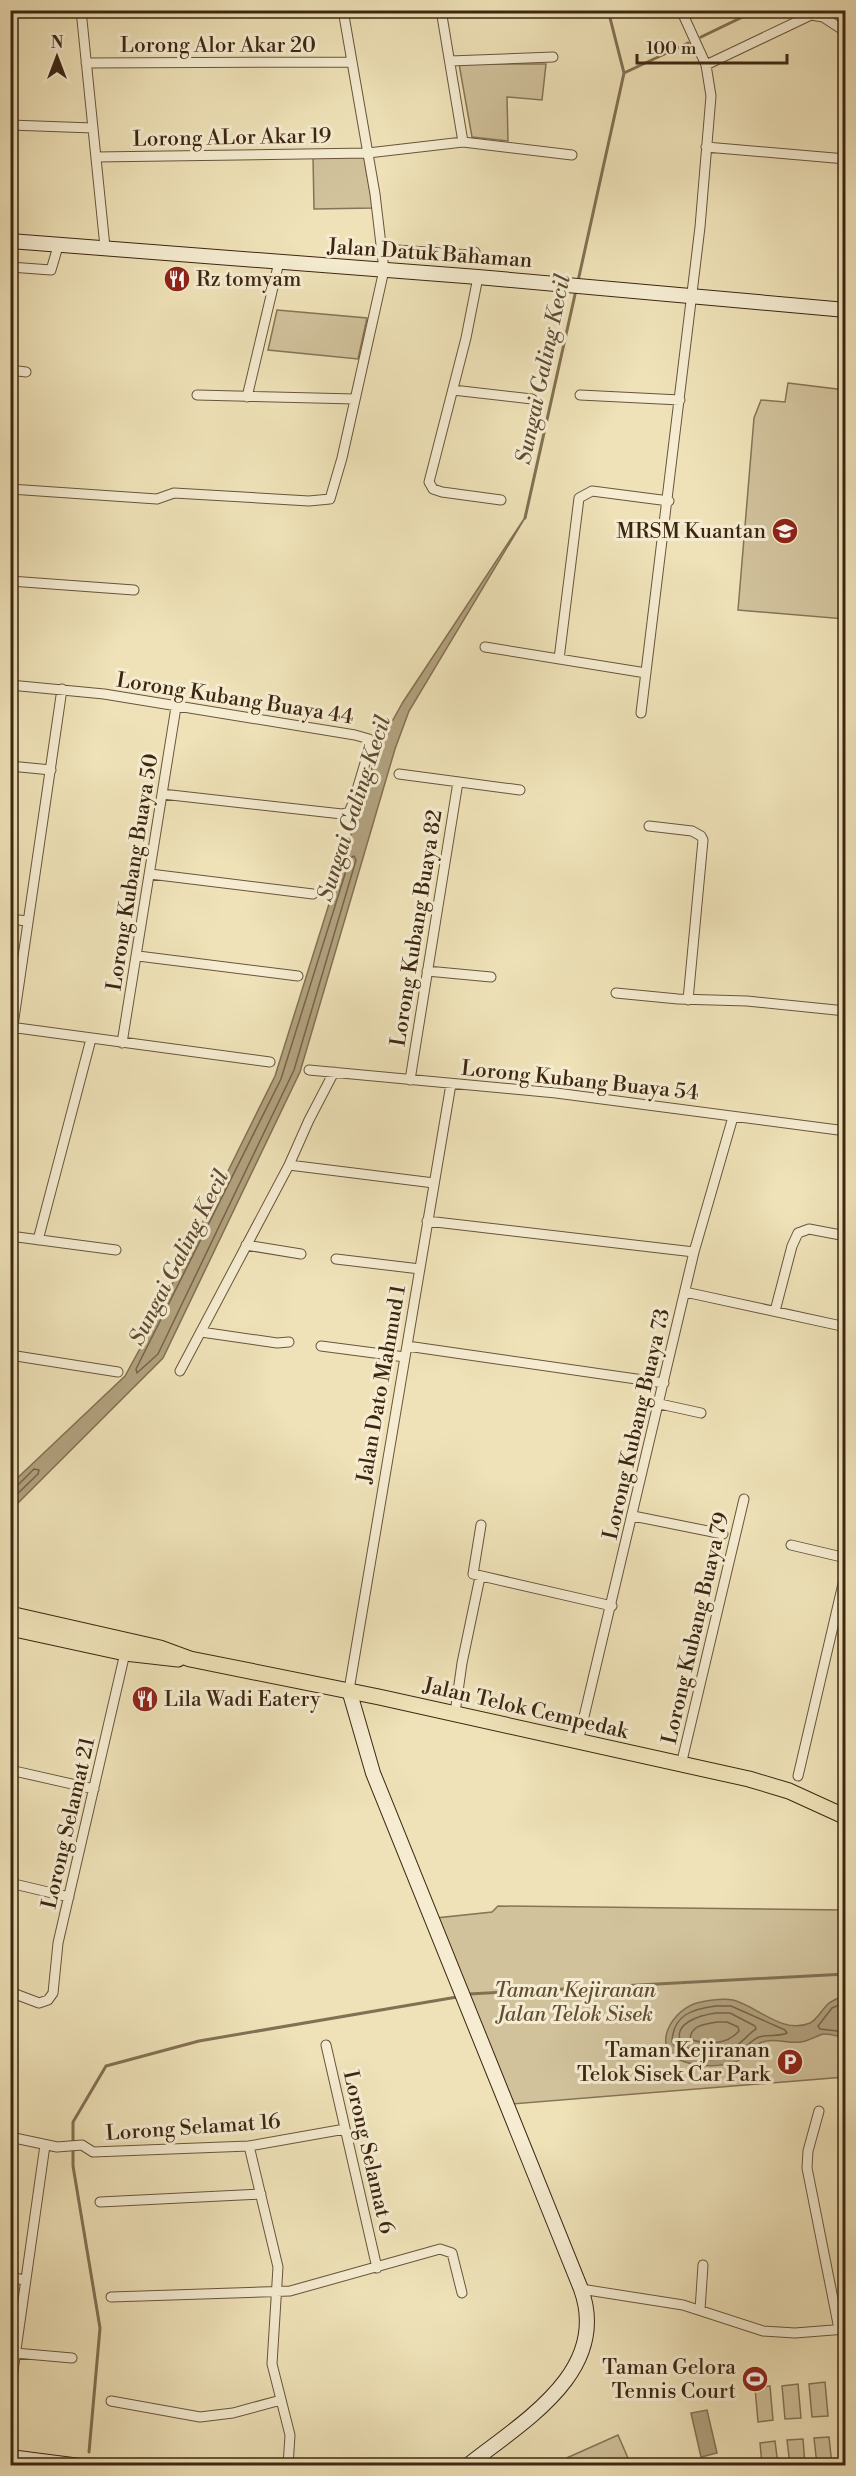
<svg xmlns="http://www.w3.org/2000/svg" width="856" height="2476" font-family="'Libre Bodoni',serif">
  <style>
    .green { fill: #d1c29c; stroke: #867456; stroke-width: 1.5 }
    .water { fill: #b2a27f; stroke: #837053; stroke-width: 1.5 }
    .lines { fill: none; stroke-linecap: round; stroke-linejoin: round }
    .shore { stroke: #776448; stroke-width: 1.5 }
    .stream { stroke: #837053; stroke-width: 3 }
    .street-casing { stroke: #69553b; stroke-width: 11 }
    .secondary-casing { stroke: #3c2611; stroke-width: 16 }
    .primary-casing { stroke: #3c2611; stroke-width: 17 }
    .street { stroke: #f5ecd1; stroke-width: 9 }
    .secondary { stroke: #f5ecd1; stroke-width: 14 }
    .primary { stroke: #efe2b8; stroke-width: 15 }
    .labels { text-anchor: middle; stroke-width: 6; stroke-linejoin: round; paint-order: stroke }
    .street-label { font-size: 21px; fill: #3c2611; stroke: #f5ecd1 }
    .poi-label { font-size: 21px; fill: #3c2611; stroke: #f5ecd1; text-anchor: end }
    .park-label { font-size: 21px; font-style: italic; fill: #614d34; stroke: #f5ecd1 }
    .water-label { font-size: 22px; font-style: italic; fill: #5f4b32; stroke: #f5ecd1 }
  </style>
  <rect width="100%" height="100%" fill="#efe2b8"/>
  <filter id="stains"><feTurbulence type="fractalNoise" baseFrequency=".00333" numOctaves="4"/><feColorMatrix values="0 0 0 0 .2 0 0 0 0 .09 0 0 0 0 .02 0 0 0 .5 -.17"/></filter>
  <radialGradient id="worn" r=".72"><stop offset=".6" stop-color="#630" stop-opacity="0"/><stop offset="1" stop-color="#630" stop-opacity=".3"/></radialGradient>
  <path class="green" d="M459 64H546L542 100 507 97 508 141 472 137Z
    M313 157H364L373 208 314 209Z
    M277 310 367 318 358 359 268 350Z
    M788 383 845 390V619L738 610 754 418 761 400 785 402Z
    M498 1906 845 1910V2077L512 2104 436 1918 492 1912Z
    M825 2382 828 2416 812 2417 809 2384Z
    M798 2384 801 2418 785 2419 782 2386Z
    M770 2386 773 2420 758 2422 755 2388Z
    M618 2435 631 2465H551Z
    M829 2437 832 2465H817L814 2438Z
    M803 2439 805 2465H790L787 2440Z
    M775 2441 778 2465H762L760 2443Z"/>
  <path class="water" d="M526 516 409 711 395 749 300 1072 163 1358 11 1510V1484L125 1376 143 1343 275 1076 379 745 403 702Z
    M845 1995V2038C839 2037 830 2033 823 2034 816 2036 809 2041 801 2042 788 2044 773 2037 760 2043 754 2046 749 2054 743 2058 728 2068 702 2067 685 2062 647 2051 672 2007 701 2002 710 2000 723 1998 733 2000 757 2006 783 2035 810 2023 818 2019 822 2009 829 2003 834 2000 840 1997 845 1995Z
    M707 2410 717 2453 701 2457 691 2413Z"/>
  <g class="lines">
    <path class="shore" d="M354 856 356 860 294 1070 158 1354 137 1373 136 1369 281 1079 350 858Z
      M10 1488 16 1487 34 1469 39 1470 38 1474 10 1501
      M846 2002 832 2008 818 2026 820 2029 846 2032
      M716 2006H731L785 2030 787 2033C779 2037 768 2034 759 2037 750 2040 745 2050 737 2054 718 2063 682 2062 672 2042 673 2015 692 2009 716 2006Z
      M716 2013H730L755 2026 756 2029C748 2034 742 2043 734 2047 720 2054 695 2053 682 2045 670 2023 701 2015 716 2013Z
      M717 2022H727L738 2027 739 2031C727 2045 706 2045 690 2039 691 2025 705 2024 717 2022Z"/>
    <path class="stream" d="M701 37 757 10
      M624 73 688 43
      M578 281 624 73 608 10
      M525 518 576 290
      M469 1994 846 1974
      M89 2452 100 2328 73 2166V2122L106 2066 199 2041 457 1997"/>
    <defs>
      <path id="street" d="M81 10 105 247
        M450 61 553 57
        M86 63 351 62
        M706 65 811 15 823 17 846 32
        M10 125 93 128
        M463 142 572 155
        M706 147 846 159
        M96 157 368 153 463 142 441 10
        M383 249 470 255 475 252
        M10 267 51 270 59 243
        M478 277 466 338 429 482 433 489 442 492 501 500
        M10 370 26 372
        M453 390 532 399
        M197 395 355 399
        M580 395 680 400
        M247 397 279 262
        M10 489 157 499 174 493 309 501 330 499 342 458 384 270 375 194 343 10
        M10 581 134 590
        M485 647 646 673
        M559 659 579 498 592 491 669 501
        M10 685 104 694 355 735 369 739 371 743 353 803 349 812 342 814 162 794
        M641 713 700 227 711 96 706 65 681 10
        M10 766 51 770
        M399 774 520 790
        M649 826 692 831 701 836 703 840 688 1000
        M150 874 313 894
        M10 919 27 921
        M138 956 298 976
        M427 971 491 977
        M616 993 678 999 747 1001 846 1011
        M10 1027 270 1062
        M122 1043 176 707
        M10 1046 62 689
        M309 1070 556 1093 846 1131
        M410 1080 458 782
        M289 1165 434 1183
        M427 1221 694 1252
        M10 1236 116 1250
        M38 1240 91 1039
        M246 1245 301 1254
        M336 1259 420 1269
        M685 1292 846 1327
        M775 1311 792 1246 798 1233 809 1229 846 1236
        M201 1332 277 1343 289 1342
        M321 1346 405 1357
        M407 1346 664 1383
        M10 1355 118 1372
        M180 1371 289 1165 309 1120 334 1072
        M660 1404 701 1413
        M633 1516 723 1534
        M481 1525 473 1574 612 1606
        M791 1545 846 1558
        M349 1690 451 1084
        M455 1713 462 1663 480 1577
        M578 1742 694 1252 733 1117
        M681 1765 744 1499
        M10 1770 94 1789
        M798 1776 846 1571
        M10 1883 69 1897
        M10 1992 39 2003 48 2000 53 1993 58 1943 125 1653
        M326 2045 377 2268
        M819 2111 808 2151 807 2168 839 2329
        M10 2137 57 2147 82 2145 93 2152 249 2146 345 2129
        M249 2146 278 2267 272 2364 290 2435 288 2466
        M100 2202 261 2194
        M10 2277 24 2280
        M581 2289 683 2305 763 2331 795 2333 846 2329
        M111 2297 290 2291 440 2249 452 2253 462 2293
        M700 2310 703 2265
        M15 2353 72 2358
        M10 2392 45 2145
        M111 2401 200 2417 233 2413 281 2400"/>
      <path id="secondary" d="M10 241 478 277 846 310
        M349 1690 373 1773 581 2289C611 2372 522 2422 467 2466
        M10 2457 80 2466"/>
      <path id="primary" d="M10 1614 160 1648 190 1659 379 1697 749 1779 789 1791 846 1817
        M10 1628 125 1653 178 1659"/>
    </defs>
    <use href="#street" class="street-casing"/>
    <use href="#secondary" class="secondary-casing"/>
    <use href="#primary" class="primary-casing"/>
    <use href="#street" class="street"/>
    <use href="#secondary" class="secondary"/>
    <use href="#primary" class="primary"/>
  </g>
  <defs>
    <symbol id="restaurant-disc" viewBox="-11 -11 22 22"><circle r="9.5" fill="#8f2418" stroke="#f5ecd1"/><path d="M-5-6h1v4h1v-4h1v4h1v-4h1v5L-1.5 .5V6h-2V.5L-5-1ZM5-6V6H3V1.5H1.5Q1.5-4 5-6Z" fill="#fff"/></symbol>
    <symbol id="school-disc" viewBox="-11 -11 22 22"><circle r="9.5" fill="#8f2418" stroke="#f5ecd1"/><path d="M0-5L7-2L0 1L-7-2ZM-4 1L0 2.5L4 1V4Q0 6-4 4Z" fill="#fff"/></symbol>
    <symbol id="parking-disc" viewBox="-11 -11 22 22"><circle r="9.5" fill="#8f2418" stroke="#f5ecd1"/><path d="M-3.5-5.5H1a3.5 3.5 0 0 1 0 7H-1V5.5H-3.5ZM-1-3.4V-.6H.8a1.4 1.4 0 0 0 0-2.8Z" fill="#fff"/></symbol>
    <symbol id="stadium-disc" viewBox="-11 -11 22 22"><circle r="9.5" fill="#8f2418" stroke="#f5ecd1"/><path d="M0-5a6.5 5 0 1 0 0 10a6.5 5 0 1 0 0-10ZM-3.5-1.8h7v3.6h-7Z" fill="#fff"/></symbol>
  </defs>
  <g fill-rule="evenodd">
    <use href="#restaurant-disc" x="162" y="264" width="30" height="30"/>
    <use href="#school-disc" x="770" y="516" width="30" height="30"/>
    <use href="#restaurant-disc" x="130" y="1684" width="30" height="30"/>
    <use href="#parking-disc" x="775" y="2047" width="30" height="30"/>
    <use href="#stadium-disc" x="740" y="2364" width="30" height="30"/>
  </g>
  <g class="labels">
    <g class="street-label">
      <text x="218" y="52">Lorong Alor Akar 20</text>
      <text transform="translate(232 137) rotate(-1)" y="7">Lorong ALor Akar 19</text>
      <text transform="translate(430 253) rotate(4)" y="7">Jalan Datuk Bahaman</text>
      <text transform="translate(235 698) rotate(9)" y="7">Lorong Kubang Buaya 44</text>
      <text transform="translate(132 872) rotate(-81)" y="7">Lorong Kubang Buaya 50</text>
      <text transform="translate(416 928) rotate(-81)" y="7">Lorong Kubang Buaya 82</text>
      <text transform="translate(580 1080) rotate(6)" y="7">Lorong Kubang Buaya 54</text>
      <text transform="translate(381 1384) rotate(-80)" y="7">Jalan Dato Mahmud 1</text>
      <text transform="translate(636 1424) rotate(-77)" y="7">Lorong Kubang Buaya 73</text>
      <text transform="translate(695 1628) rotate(-77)" y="7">Lorong Kubang Buaya 79</text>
      <text transform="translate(526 1708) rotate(13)" y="7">Jalan Telok Cempedak</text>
      <text transform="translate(68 1823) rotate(-77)" y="7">Lorong Selamat 21</text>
      <text transform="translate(193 2127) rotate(-4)" y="7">Lorong Selamat 16</text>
      <text transform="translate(369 2152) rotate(77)" y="7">Lorong Selamat 6</text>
    </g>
    <g class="poi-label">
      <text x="196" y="286" text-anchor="start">Rz tomyam</text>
      <text x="766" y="538">MRSM Kuantan</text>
      <text x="164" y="1706" text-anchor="start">Lila Wadi Eatery</text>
      <text x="770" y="2057">Taman Kejiranan<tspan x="770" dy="24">Telok Sisek Car Park</tspan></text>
      <text x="736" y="2374">Taman Gelora<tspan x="736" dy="24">Tennis Court</tspan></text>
    </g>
    <g class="park-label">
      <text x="575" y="1997">Taman Kejiranan<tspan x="575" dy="24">Jalan Telok Sisek</tspan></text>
    </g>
    <g class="water-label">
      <text transform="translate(542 369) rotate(-78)" y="8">Sungai Galing Kecil</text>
      <text transform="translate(353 808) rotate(-72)" y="8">Sungai Galing Kecil</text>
      <text transform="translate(178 1257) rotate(-63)" y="8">Sungai Galing Kecil</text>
    </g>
  </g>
  <rect width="856" height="2476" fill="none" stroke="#efe2b8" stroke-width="36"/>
  <rect x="12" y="12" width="832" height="2452" fill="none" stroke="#3c2611" stroke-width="3"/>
  <rect x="18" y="18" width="820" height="2440" fill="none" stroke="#3c2611" stroke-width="1.5"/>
  <g transform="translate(57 57)" stroke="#f5ecd1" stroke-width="4.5" paint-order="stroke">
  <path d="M0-4.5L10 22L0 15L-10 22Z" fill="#3c2611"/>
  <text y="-9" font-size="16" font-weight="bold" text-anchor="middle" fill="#3c2611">N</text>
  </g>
  <path d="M637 54v9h150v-9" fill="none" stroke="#3c2611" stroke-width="3"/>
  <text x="646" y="54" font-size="18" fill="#3c2611" stroke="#f5ecd1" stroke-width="4.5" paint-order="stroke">100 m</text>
  <rect width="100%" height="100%" filter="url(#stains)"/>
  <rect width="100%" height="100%" fill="url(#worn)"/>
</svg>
